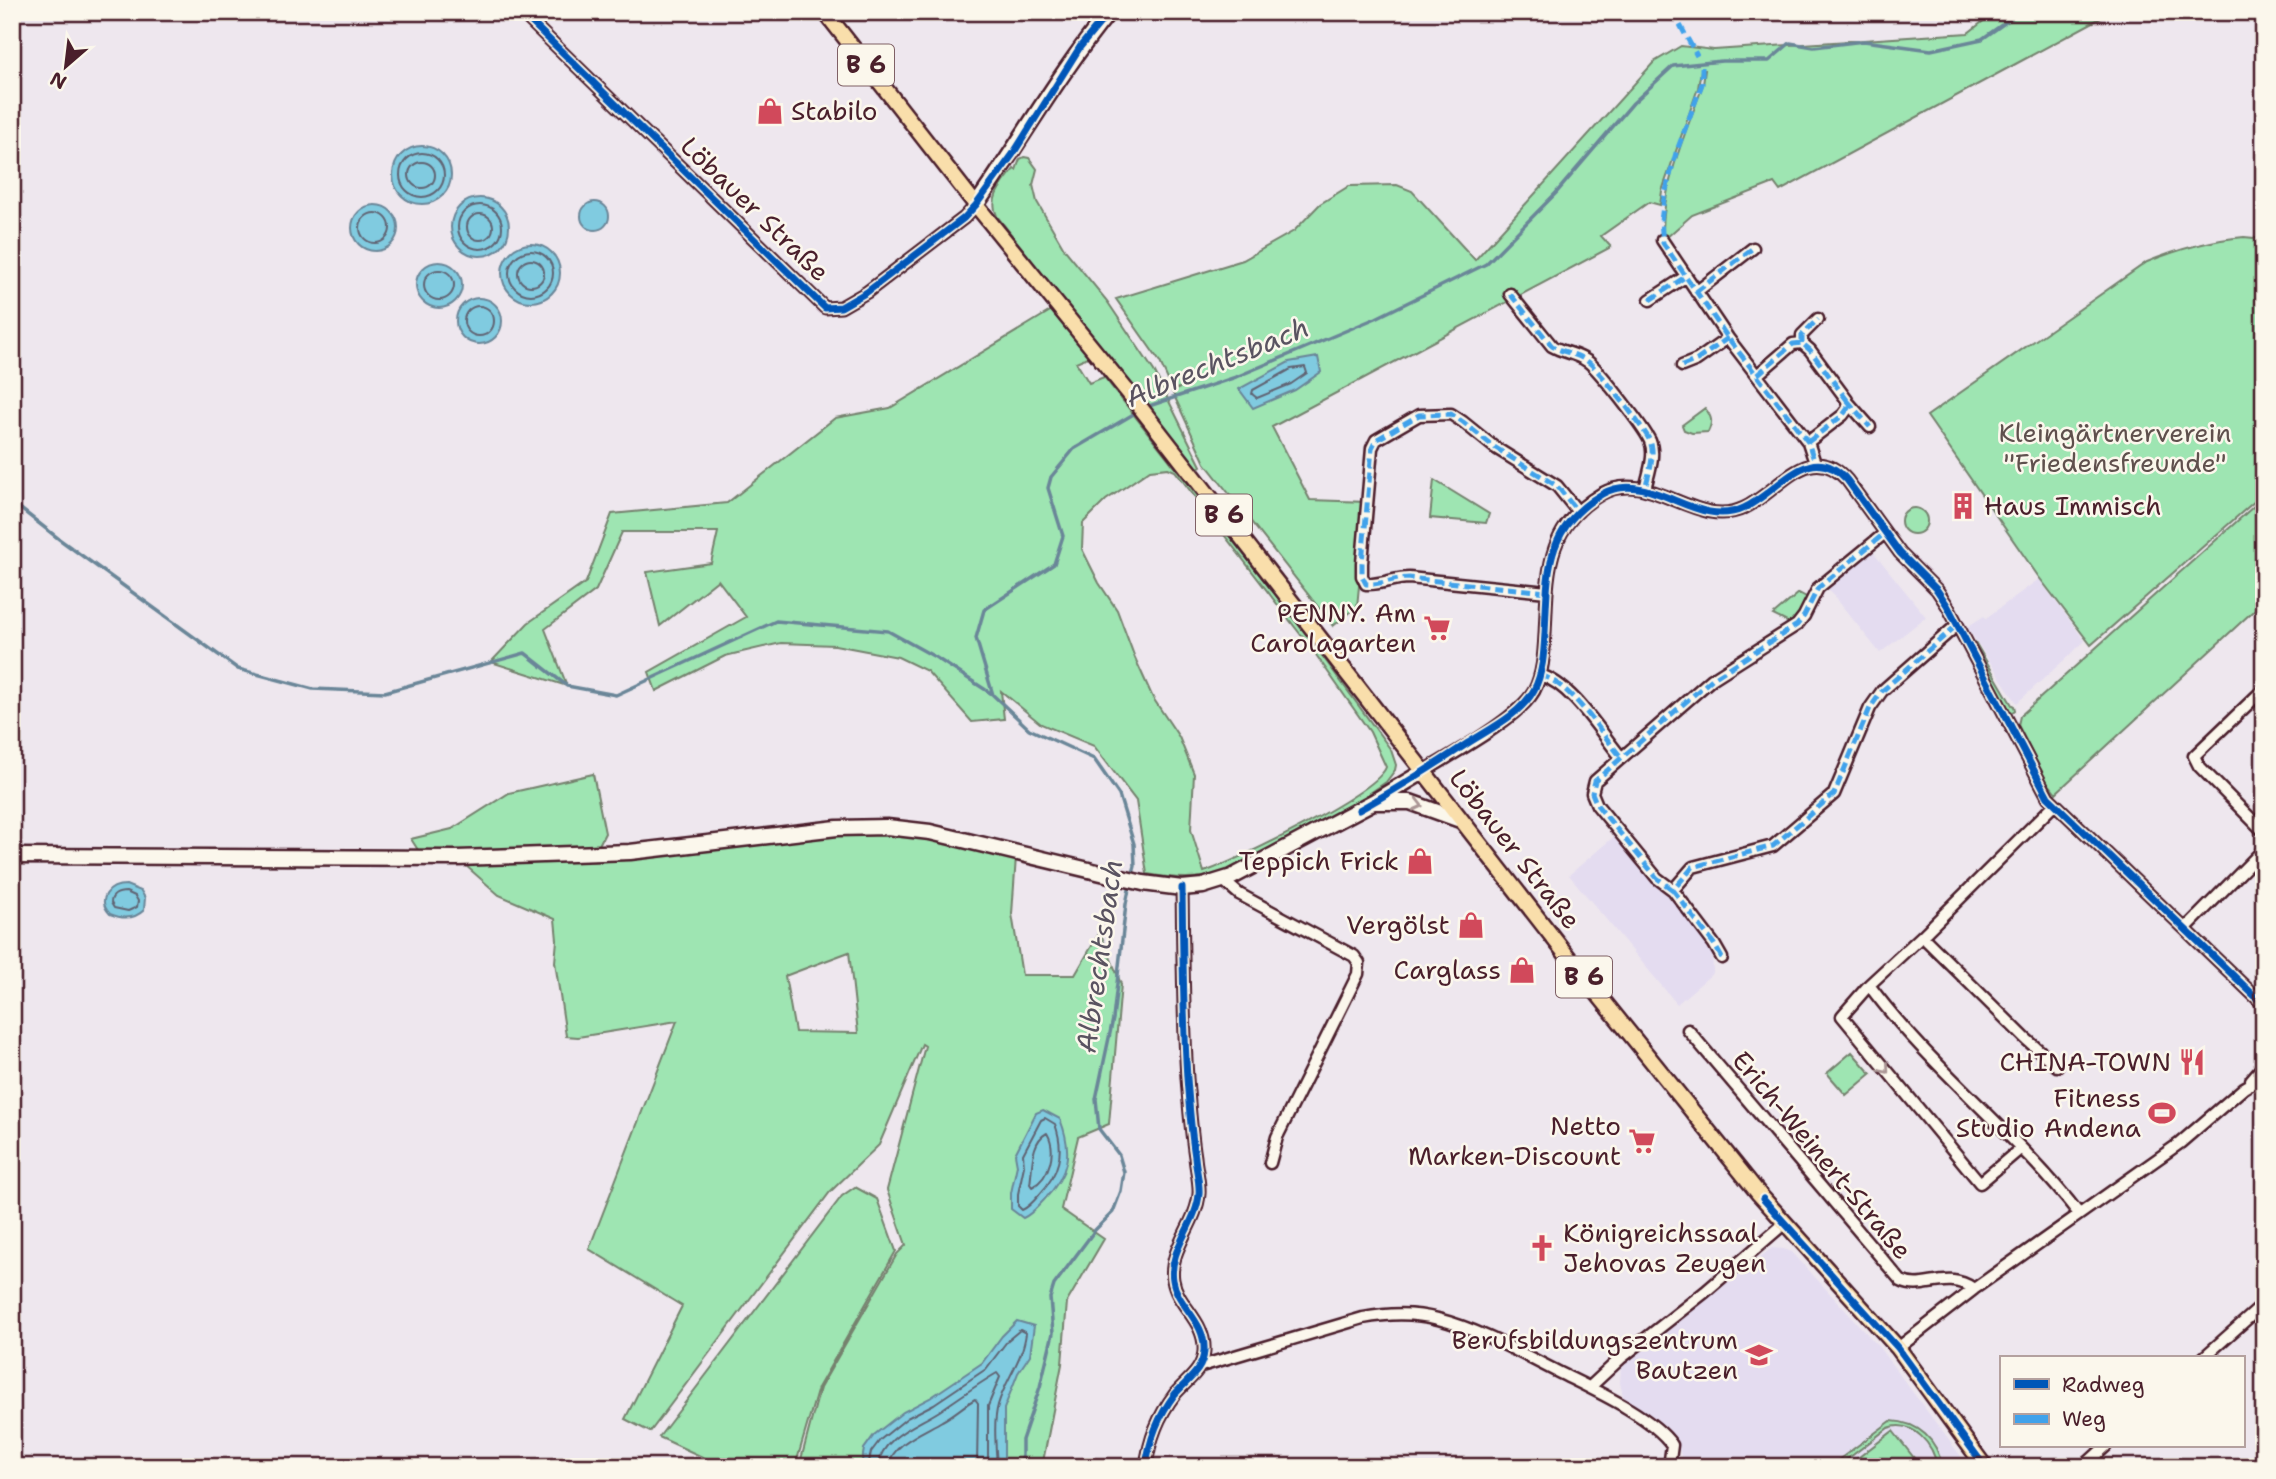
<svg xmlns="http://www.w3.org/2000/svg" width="2276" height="1479" font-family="'Shantell Sans',sans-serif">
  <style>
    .built { fill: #e4dcf0 }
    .green { fill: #9ee5b2; stroke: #74826e; stroke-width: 2; fill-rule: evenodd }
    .water { fill: #80cbe0; stroke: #6a8698; stroke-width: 2 }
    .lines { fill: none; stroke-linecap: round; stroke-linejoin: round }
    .shore { stroke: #606473; stroke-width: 2 }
    .stream { stroke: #6a8698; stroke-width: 3.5 }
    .street-casing { stroke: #4a1f2b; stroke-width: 15 }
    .secondary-casing { stroke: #4a1f2b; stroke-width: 19 }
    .primary-casing { stroke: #4a1f2b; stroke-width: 19 }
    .street { stroke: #fbf7ec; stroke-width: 10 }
    .secondary { stroke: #fbf7ec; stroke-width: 14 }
    .primary { stroke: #f9deab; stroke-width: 14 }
    .quiet { stroke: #40a2eb; stroke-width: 5; stroke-dasharray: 10 5; stroke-linecap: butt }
    .cycleway-casing { stroke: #fbf7ec; stroke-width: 11 }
    .cycleway { stroke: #0057b8; stroke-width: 7 }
    .oneway { stroke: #ab9695 }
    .labels { text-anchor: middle; stroke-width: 5; stroke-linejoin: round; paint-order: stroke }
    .shield { fill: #fbf7ec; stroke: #7f6065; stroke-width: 2 }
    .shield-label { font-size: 24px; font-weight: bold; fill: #4a1f2b }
    .poi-label { font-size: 26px; fill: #4a1f2b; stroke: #fbf7ec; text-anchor: end }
    .street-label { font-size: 26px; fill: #4a1f2b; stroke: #fbf7ec }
    .park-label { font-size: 26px; fill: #5f504d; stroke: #fbf7ec }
    .water-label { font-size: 28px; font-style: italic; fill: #5a5361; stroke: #fbf7ec }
  </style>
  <rect width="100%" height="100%" fill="#eee7ee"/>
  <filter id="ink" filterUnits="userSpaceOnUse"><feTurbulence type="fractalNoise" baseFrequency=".0143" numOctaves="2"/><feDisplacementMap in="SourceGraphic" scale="14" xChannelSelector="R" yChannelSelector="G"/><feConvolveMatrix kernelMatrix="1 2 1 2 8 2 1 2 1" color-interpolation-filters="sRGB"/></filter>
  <g filter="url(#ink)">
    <path class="built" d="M1871 549 1926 617 1880 653 1826 586Z
      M2039 579 2085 641 2017 703 1967 627 1984 616 1986 618Z
      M1617 834 1712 948 1713 973 1677 1004 1569 875Z
      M1772 1248 1784 1249 1792 1252 1878 1346 1969 1467H1677L1682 1459 1677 1442 1669 1431 1624 1400 1620 1383 1621 1365Z"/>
    <path class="green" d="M1995 12H2112L1780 191 1774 183 1692 215 1666 238 1663 236C1662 183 1686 133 1703 85L1705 70H1701L1698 88 1662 191 1660 205 1649 202 1601 236 1611 247 1272 427 1310 500 1367 502 1357 607 1333 626 1205 463 1172 391 1180 388 1172 389 1160 362 1116 299 1243 260 1294 231 1320 204 1349 186 1397 185 1412 191 1475 260 1654 62 1681 46 1714 50 1968 33Z
      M1024 157 1029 158 1037 169 1033 185 1037 202 1065 250 1107 301 1154 371 1201 466 1195 470 997 216C988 197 1003 184 1014 169L1016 170 1020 159Z
      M2244 237 2264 239V493L2091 645 2038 576 1927 416 2147 262C2179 249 2210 240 2244 237Z
      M1052 310 1090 356 1076 362 1089 383 1104 377 1304 631 1391 750 1396 765 1395 770 1386 782 1354 804 1224 873C1197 880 1174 879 1147 874L1136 801 1094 746 1041 724 1001 691 1004 719 972 722 927 671 898 657 835 645 781 643 725 656 656 691 649 672 746 617 718 580 660 626 647 572 711 563 718 532H622L596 590 545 629 567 686 491 662 528 623 586 582 612 514 727 503 835 418 890 408ZM1168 468 1175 471 1314 652 1370 732 1386 767C1377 793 1236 861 1204 872L1191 830 1194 774 1179 737 1153 698 1135 658 1117 610 1099 583 1082 549 1083 523 1106 500 1150 470Z
      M1705 408C1712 417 1713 422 1708 432L1692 433 1684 430 1682 425Z
      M1434 480 1489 514 1486 523 1430 518Z
      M2264 497V601L2056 793 2047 782 2018 725 2020 716Z
      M1901 521a13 13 0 1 1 26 0a13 13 0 1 1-26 0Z
      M1799 593 1808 598 1804 610 1791 624 1773 615Z
      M1975 642 2012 705 2014 706 2015 710 2011 713H2009L1972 643Z
      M593 774 605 833 599 845 551 851 420 853 411 839 452 829 509 793Z
      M871 830 923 835 1016 857 1012 914 1022 975H1075L1100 932 1121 984 1109 1124 1078 1137 1061 1209 1104 1239 1067 1302 1062 1364 1042 1467H799L820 1388 897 1254 906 1245 887 1190 925 1046 922 1044 879 1145 830 1192 650 1432 625 1419 682 1306 589 1249 677 1021 578 1037 566 1036 555 962 557 940 555 919 499 895 465 865 608 861 748 842ZM849 952 858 1033 795 1032 785 976Z
      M1852 1052 1871 1074 1846 1095 1827 1073Z
      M855 1187 877 1199 896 1251 818 1388 795 1467H724L659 1437 842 1196Z
      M1891 1421C1918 1422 1938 1440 1942 1467H1937C1934 1445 1913 1419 1888 1428L1837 1467H1829Z
      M1893 1431 1921 1467H1846Z"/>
    <path class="water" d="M393 175a29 29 0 1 1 58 0a29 29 0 1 1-58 0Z
      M451 227a29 29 0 1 1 58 0a29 29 0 1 1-58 0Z
      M581 216a14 14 0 1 1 28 0a14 14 0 1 1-28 0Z
      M352 228a23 23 0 1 1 46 0a23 23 0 1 1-46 0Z
      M502 273a29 29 0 1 1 58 0a29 29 0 1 1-58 0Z
      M416 285a23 23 0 1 1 46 0a23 23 0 1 1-46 0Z
      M456 321a23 23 0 1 1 46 0a23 23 0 1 1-46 0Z
      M1318 357 1321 372 1295 390 1253 408 1239 389 1289 362Z
      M126 885 141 891 145 898 144 910C134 920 122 919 110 914 96 899 109 885 126 885Z
      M1043 1110 1060 1119C1073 1152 1069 1174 1044 1200 1037 1207 1032 1214 1023 1218L1011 1209V1193L1017 1165 1015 1154 1036 1113Z
      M1017 1321 1034 1326 1030 1355 1018 1373 1004 1409V1467H861L864 1449 874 1435 903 1412 930 1398 982 1363 1002 1336Z"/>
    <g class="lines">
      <path class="shore" d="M400 175a22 22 0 1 1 44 0a22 22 0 1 1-44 0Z
        M409 175a13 13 0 1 1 26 0a13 13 0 1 1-26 0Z
        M458 227a22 22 0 1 1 44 0a22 22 0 1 1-44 0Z
        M360 228a15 15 0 1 1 30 0a15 15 0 1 1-30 0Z
        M467 227a13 13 0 1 1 26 0a13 13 0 1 1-26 0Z
        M509 273a22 22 0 1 1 44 0a22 22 0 1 1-44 0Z
        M518 273a13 13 0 1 1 26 0a13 13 0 1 1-26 0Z
        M424 285a15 15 0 1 1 30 0a15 15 0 1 1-30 0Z
        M464 321a15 15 0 1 1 30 0a15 15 0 1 1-30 0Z
        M1305 367 1307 373 1291 384 1257 398 1252 394 1253 390 1291 369Z
        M126 892 135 896 138 901 137 907 128 911 114 908 111 903C111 895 118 892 126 892Z
        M1045 1118 1055 1124C1065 1152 1059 1174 1039 1195 1034 1201 1029 1207 1022 1210L1018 1206V1194L1024 1166 1023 1154 1041 1120Z
        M1047 1133C1057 1150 1050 1178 1032 1187L1030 1184C1033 1167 1030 1142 1047 1133Z
        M868 1467 871 1452 880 1440 907 1418 934 1404 986 1369 1008 1340 1020 1330 1026 1333C1023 1360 1005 1380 998 1405 993 1423 996 1448 997 1467
        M877 1467C883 1435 917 1426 941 1410 960 1397 978 1384 997 1373L1000 1377 988 1406V1467
        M888 1467C892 1443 924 1432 942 1421 954 1415 964 1405 975 1399L978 1403 977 1467"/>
      <path class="stream" d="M1689 15 1696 12
        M1143 408 1236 377 1376 318 1486 264 1556 193 1633 103 1673 66 1722 61H1769L1790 43 1814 47 1864 41 1931 50 1982 39 2020 12
        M12 502 59 539 238 669 313 689 385 692 525 653 567 686 616 695 776 621 888 631 935 657 992 694
        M1132 877 1135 866 1134 844 1119 795 1094 759 1029 729 993 695 976 638 984 610 1054 564 1063 536 1048 488 1051 477 1074 449 1137 412
        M1022 1467V1440L1040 1387 1053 1333 1050 1298 1054 1285 1095 1230 1113 1212 1121 1191 1124 1172 1119 1155 1099 1129 1096 1099 1113 1019 1126 904 1130 885"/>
      <defs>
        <path id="street" d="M521 12 825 308 841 307 867 292 964 218 976 205
          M1662 240 1728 338 1808 442 1815 463
          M1696 292 1753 248
          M1510 294 1552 346C1564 353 1575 353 1587 361 1598 368 1644 428 1650 441 1656 455 1648 475 1645 489
          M1650 300 1685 277
          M1802 343V335L1818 319
          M1682 366 1697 360 1728 338
          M1757 375 1793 344 1802 343 1810 350 1847 400 1848 408 1843 415 1808 442
          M1847 401 1870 427
          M1547 592 1409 578C1394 578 1381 585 1366 584L1362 576V563L1372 448 1376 440 1419 415 1451 414 1463 422 1494 447 1557 486 1578 512
          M1540 675C1572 684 1600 732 1621 757
          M2264 689 2194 756 2199 766 2264 832
          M1423 772C1452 754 1518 719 1534 691 1543 674 1544 653 1545 634 1548 575 1544 528 1601 494 1649 466 1696 531 1744 508 1779 492 1810 438 1847 480L1900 553 1937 590 1947 605 2048 797 2264 1005
          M2055 804 1922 936 1869 985C1931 1069 2016 1132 2079 1214
          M1224 881 1239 894 1354 956 1359 963 1358 974 1277 1137 1270 1163
          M1673 890 1657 878 1597 805 1592 793 1595 781 1712 679 1797 625 1804 616 1818 588 1885 533
          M2185 929 2264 849
          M1922 936 2026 1039 2057 1066
          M1722 958 1714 944 1673 890 1693 867 1773 846 1834 794 1870 708 1882 691 1957 625
          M1869 985 1842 1016 1980 1183 2020 1149
          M1688 1030 1901 1281C1924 1293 1945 1269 1974 1289
          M2251 1080 2264 1065
          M1898 1348 1974 1289 2180 1143 2244 1088 2264 1076
          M2203 1358 2264 1304
          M1201 1366 1363 1318C1389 1313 1413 1312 1438 1319 1481 1330 1520 1353 1560 1373 1592 1389 1652 1416 1672 1445L1669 1467
          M1590 1387 1621 1358 1705 1292 1785 1223
          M1146 1467C1149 1440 1159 1415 1175 1394 1187 1380 1203 1371 1204 1351 1206 1321 1177 1306 1173 1280 1168 1250 1197 1223 1199 1194 1200 1182 1196 1170 1195 1157 1191 1131 1189 1105 1187 1078 1183 1015 1183 951 1182 888
          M2083 1467 2106 1446"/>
        <path id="secondary" d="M976 205C1021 141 1059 73 1109 12
          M1375 802H1410L1460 820
          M12 856 457 858 630 852 837 828 887 827 930 832 1143 883 1182 888 1203 886 1232 877 1373 802 1423 772"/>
        <path id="primary" d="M825 12 976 205 1136 402 1572 962 1759 1194 1898 1348 1985 1467"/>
      </defs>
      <use href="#street" class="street-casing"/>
      <use href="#secondary" class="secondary-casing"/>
      <use href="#primary" class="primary-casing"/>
      <use href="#street" class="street"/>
      <use href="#secondary" class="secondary"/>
      <use href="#primary" class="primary"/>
      <path class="quiet" d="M1673 12 1697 56
        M1702 67V84L1676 153 1664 198 1661 221 1663 243 1728 338 1808 442 1815 463
        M1696 292 1753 248
        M1510 294 1552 346C1564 353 1575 353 1587 361 1598 368 1644 428 1650 441 1656 455 1648 475 1645 489
        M1650 300 1685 277
        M1802 343V335L1818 319
        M1682 366 1697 360 1728 338
        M1757 375 1793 344 1802 343 1810 350 1847 400 1848 408 1843 415 1808 442
        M1847 400 1870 427
        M1547 592 1409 578C1394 578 1381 585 1366 584L1362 576V563L1372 448 1376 440 1419 415 1451 414 1463 422 1494 447 1557 486 1578 512
        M1540 675C1572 684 1600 732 1621 757
        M1673 890 1657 878 1597 805 1592 793 1595 781 1712 679 1797 625 1804 616 1818 588 1885 533
        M1722 958 1714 944 1673 890 1693 867 1773 846 1834 794 1870 708 1882 691 1957 625"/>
      <defs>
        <path id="cycleway" d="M521 12 825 308 841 307 867 292 964 218 976 205 1013 154 1080 47 1109 12
          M1359 810C1397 789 1433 766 1468 743 1490 729 1521 714 1534 690 1543 673 1544 652 1545 633 1548 574 1544 528 1602 494 1650 467 1696 531 1744 508 1779 492 1810 438 1847 480L1900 553 1937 590 1947 605 2048 797 2264 1005
          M1763 1199 1898 1348 1985 1467
          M1146 1467C1149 1440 1159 1415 1175 1394 1187 1380 1203 1371 1204 1351 1206 1321 1177 1306 1173 1280 1168 1250 1197 1223 1199 1194 1200 1182 1196 1170 1195 1157 1191 1131 1189 1105 1187 1078 1183 1015 1183 951 1182 888"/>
      </defs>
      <use href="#cycleway" class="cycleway-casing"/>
      <use href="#cycleway" class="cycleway"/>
    </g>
    <defs><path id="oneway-chevron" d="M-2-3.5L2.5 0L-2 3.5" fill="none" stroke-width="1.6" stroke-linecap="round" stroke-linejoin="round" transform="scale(1.75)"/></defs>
    <g class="oneway">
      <use href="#oneway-chevron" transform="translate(1418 805) rotate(14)"/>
      <use href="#oneway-chevron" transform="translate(1885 1069) rotate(50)"/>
    </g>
  </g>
  <defs>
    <symbol id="shop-bare" viewBox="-9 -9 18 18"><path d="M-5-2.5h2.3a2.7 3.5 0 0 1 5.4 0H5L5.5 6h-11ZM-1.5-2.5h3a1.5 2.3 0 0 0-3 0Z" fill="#d1495b" stroke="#fbf7ec" stroke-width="2.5" paint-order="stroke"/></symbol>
    <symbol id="building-bare" viewBox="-9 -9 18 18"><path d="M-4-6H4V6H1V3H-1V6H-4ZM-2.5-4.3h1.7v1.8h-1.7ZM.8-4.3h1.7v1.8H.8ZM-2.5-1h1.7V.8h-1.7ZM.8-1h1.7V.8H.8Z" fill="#d1495b" stroke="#fbf7ec" stroke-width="2.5" paint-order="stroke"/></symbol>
    <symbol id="supermarket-bare" viewBox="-9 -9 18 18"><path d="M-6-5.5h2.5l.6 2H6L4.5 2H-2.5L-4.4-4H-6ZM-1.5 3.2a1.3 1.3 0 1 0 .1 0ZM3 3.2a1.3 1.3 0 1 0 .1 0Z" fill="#d1495b" stroke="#fbf7ec" stroke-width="2.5" paint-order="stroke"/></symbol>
    <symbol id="restaurant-bare" viewBox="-9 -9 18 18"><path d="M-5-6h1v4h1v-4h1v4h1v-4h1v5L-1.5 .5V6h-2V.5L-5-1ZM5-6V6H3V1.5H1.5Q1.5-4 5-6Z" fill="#d1495b" stroke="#fbf7ec" stroke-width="2.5" paint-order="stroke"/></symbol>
    <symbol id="stadium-bare" viewBox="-9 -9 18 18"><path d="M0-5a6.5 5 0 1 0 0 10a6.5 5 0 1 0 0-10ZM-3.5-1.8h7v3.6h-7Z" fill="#d1495b" stroke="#fbf7ec" stroke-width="2.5" paint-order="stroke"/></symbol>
    <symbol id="church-bare" viewBox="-9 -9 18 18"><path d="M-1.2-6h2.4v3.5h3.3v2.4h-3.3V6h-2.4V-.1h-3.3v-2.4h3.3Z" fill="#d1495b" stroke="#fbf7ec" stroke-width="2.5" paint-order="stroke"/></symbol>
    <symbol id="school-bare" viewBox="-9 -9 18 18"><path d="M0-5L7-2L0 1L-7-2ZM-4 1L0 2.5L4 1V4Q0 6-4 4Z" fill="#d1495b" stroke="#fbf7ec" stroke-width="2.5" paint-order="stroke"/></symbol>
  </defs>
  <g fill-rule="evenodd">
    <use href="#shop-bare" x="751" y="92" width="38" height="38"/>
    <use href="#building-bare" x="1944" y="487" width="38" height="38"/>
    <use href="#supermarket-bare" x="1418" y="609" width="38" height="38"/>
    <use href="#shop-bare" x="1401" y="842" width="38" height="38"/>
    <use href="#shop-bare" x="1452" y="906" width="38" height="38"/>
    <use href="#shop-bare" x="1503" y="951" width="38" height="38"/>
    <use href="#restaurant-bare" x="2173" y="1043" width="38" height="38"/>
    <use href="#stadium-bare" x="2143" y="1094" width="38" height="38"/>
    <use href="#supermarket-bare" x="1623" y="1122" width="38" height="38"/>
    <use href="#church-bare" x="1523" y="1229" width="38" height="38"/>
    <use href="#school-bare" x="1740" y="1336" width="38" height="38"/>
  </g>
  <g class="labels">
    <g class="shield">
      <rect x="838" y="44.5" width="56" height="41" rx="5"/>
      <rect x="1196" y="494.5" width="56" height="41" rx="5"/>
      <rect x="1556" y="956.5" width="56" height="41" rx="5"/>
    </g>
    <g class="shield-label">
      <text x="866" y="73">B 6</text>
      <text x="1224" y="523">B 6</text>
      <text x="1584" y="985">B 6</text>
    </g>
    <g class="poi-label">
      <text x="791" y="120" text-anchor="start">Stabilo</text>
      <text x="1984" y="515" text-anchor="start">Haus Immisch</text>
      <text x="1416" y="622">PENNY. Am<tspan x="1416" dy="30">Carolagarten</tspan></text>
      <text x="1399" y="870">Teppich Frick</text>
      <text x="1450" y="934">Vergölst</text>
      <text x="1501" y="979">Carglass</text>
      <text x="2171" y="1071">CHINA-TOWN</text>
      <text x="2141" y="1107">Fitness<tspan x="2141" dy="30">Studio Andena</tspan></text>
      <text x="1621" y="1135">Netto<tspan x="1621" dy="30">Marken-Discount</tspan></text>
      <text x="1563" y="1242" text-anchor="start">Königreichssaal<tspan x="1563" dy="30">Jehovas Zeugen</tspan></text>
      <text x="1738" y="1349">Berufsbildungszentrum<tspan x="1738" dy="30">Bautzen</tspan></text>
    </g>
    <g class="street-label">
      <text transform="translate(755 209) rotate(44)" y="9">Löbauer Straße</text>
      <text transform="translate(1515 849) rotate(52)" y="9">Löbauer Straße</text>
      <text transform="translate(1822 1155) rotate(50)" y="9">Erich-Weinert-Straße</text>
    </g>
    <g class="park-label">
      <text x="2115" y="442">Kleingärtnerverein<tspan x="2115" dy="30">"Friedensfreunde"</tspan></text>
    </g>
    <g class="water-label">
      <text transform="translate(1217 362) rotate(-22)" y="10">Albrechtsbach</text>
      <text transform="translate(1099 956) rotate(-82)" y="10">Albrechtsbach</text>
    </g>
  </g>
  <rect width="2276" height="1479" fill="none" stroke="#fbf7ec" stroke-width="42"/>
  <rect x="21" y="21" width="2234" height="1437" fill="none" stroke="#4a1f2b" stroke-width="2.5" filter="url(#ink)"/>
  <rect x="2000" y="1356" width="245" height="91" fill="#fbf7ec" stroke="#b4a19f" stroke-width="2"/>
  <rect x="2014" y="1379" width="35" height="10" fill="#0057b8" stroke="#b4a19f" stroke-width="2"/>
  <text x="2062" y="1392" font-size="21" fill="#4a1f2b">Radweg</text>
  <rect x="2014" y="1414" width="35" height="10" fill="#40a2eb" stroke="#b4a19f" stroke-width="2"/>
  <text x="2062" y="1426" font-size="21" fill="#4a1f2b">Weg</text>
  <g transform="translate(66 66) rotate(208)" stroke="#fbf7ec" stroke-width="5" paint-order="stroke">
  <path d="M0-5L12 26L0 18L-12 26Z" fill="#4a1f2b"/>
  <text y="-10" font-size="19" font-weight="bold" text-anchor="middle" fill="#4a1f2b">N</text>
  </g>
</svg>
